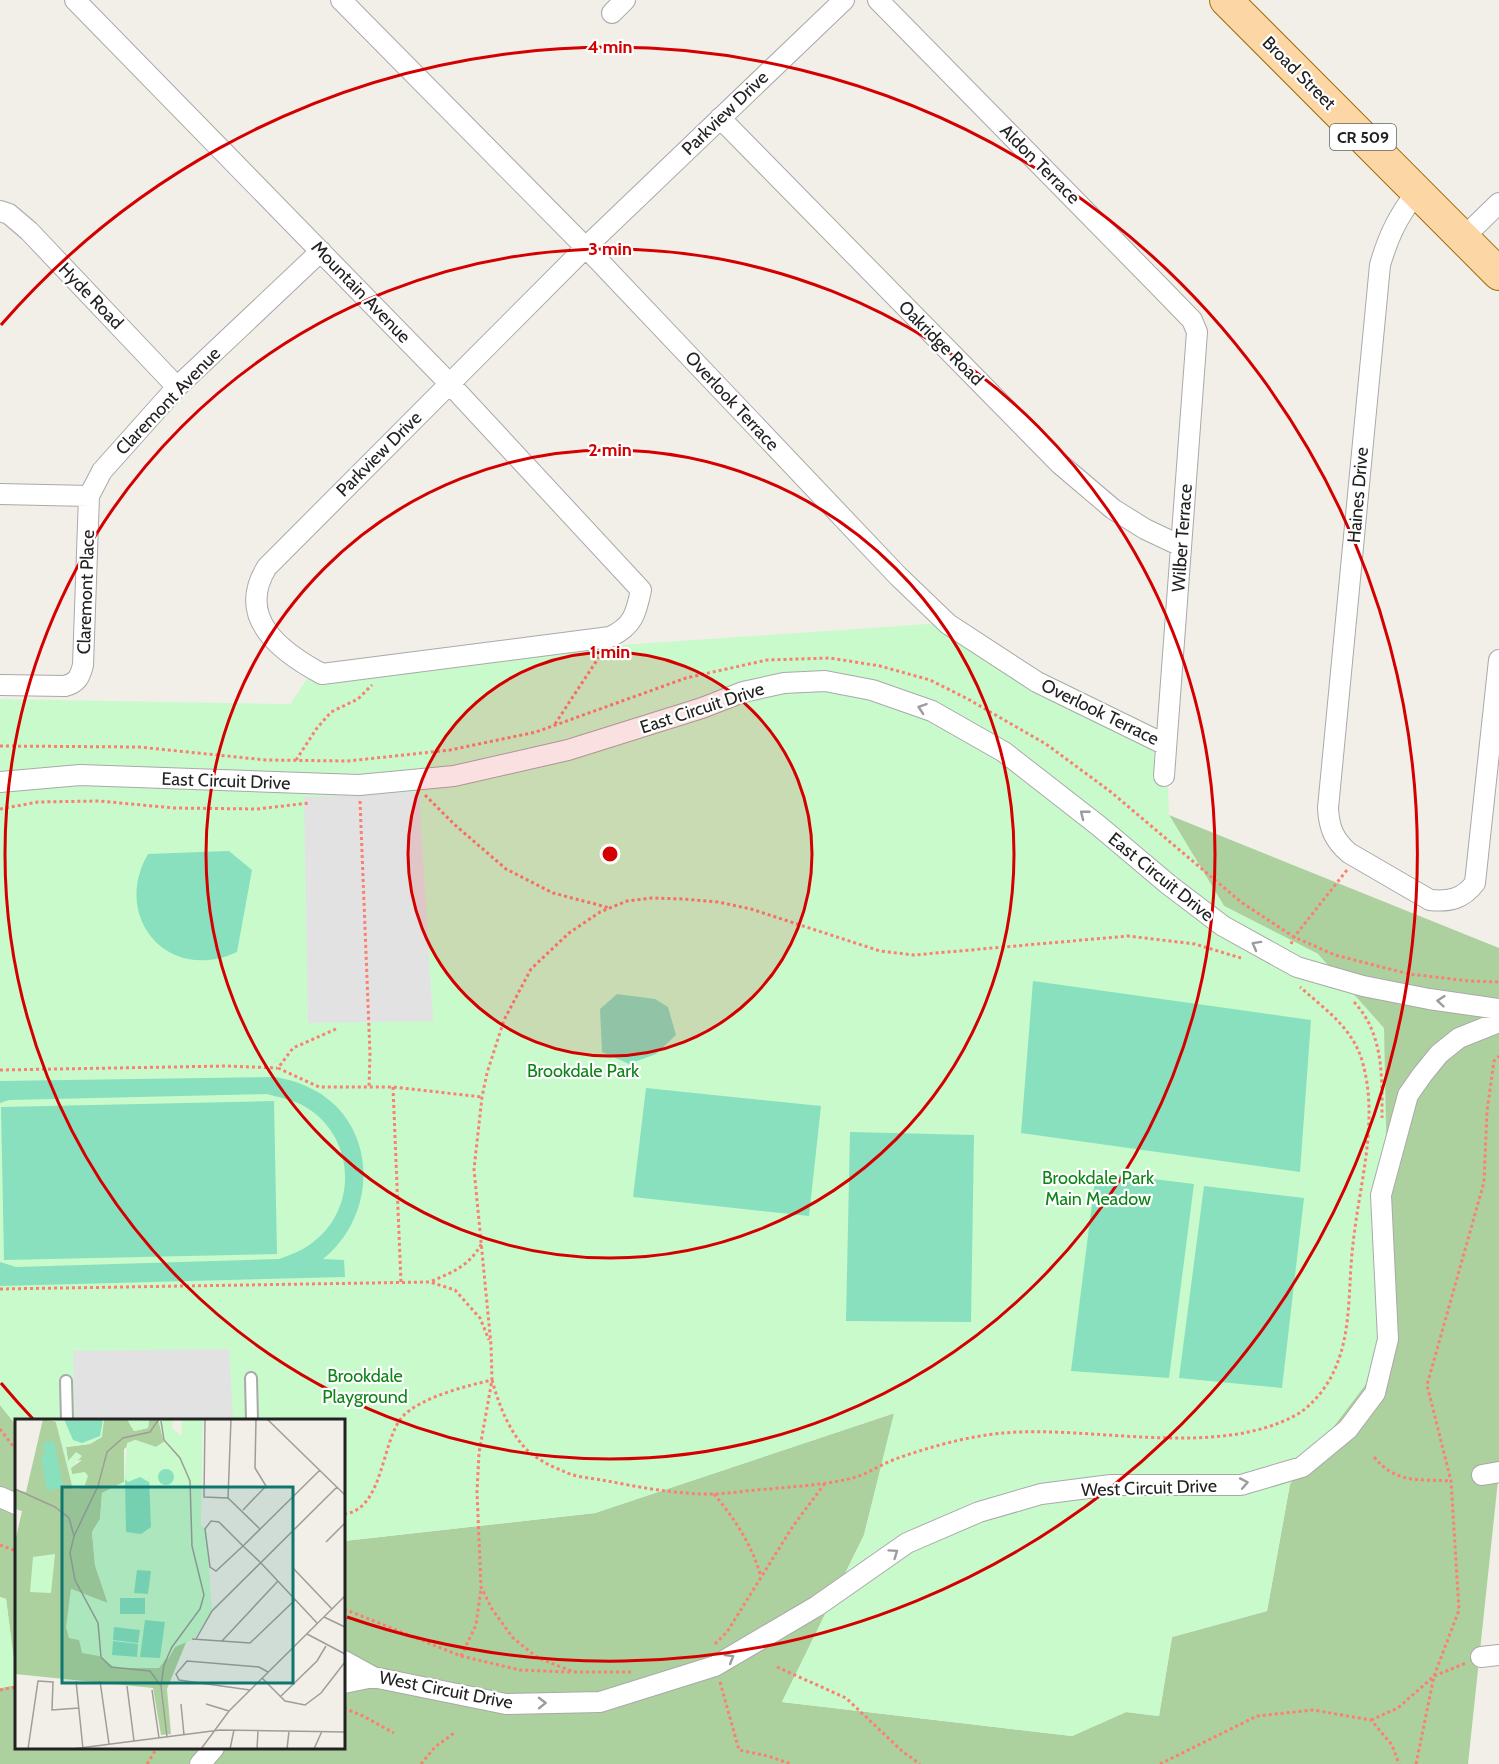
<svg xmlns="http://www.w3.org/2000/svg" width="1499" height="1764" font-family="Cabin,sans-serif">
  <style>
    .forest { fill: #add19e }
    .park { fill: #c8facc }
    .pitch { fill: #88e0be }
    .parking { fill: #e2e2e2 }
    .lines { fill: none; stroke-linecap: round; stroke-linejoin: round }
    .service-casing { stroke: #a9a9a9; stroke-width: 14 }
    .minor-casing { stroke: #a9a9a9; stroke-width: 22 }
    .primary-casing { stroke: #a06b00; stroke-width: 34 }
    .path { stroke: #fa8072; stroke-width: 3; stroke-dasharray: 3 3; stroke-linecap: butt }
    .service { stroke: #fff; stroke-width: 10 }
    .minor { stroke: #fff; stroke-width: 20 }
    .primary { stroke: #fcd6a4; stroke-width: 32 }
    .oneway { stroke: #9c9c9c }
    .ring { fill: none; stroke: #d40000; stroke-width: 3 }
    .labels { text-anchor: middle; stroke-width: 4.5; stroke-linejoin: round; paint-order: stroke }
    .shield { fill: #fff; stroke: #646464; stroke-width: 1.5 }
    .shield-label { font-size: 16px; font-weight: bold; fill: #222 }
    .street-label { font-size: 18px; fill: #222; stroke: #fff }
    .park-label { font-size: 18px; fill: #0c8416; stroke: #fff }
    .inset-road { fill: none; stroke: #9f9d99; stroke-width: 1.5 }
    .view { fill: #0f766e; fill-opacity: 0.15; stroke: #0f766e; stroke-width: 3 }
    .inset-edge { fill: none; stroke: #222; stroke-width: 3 }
    .centre { fill: #d40000; stroke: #fff; stroke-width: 3 }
    .ring-label { font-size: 18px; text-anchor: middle; font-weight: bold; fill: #d40000; stroke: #fff; stroke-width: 4.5; stroke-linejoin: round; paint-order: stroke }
  </style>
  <rect width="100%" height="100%" fill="#f2efe9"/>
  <path class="forest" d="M1169 815 1499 948V1471L1468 1764H0V1688L16 1685V1748H344V1541L595 1513 895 1413 864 1535 782 1702 1072 1736 1126 1712 1159 1716 1172 1637 1267 1611 1290 1484 1384 1360 1318 954 1224 906Z
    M0 1405 16 1425V1676L6 1599 0 1597Z"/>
  <path class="park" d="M957 622 1167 759 1169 815 1224 906 1318 954 1384 1028 1389 1268 1384 1360 1290 1484 1267 1611 1172 1637 1159 1716 1126 1712 1072 1736 782 1702 864 1535 894 1413 595 1513 344 1541V1420H16V1425L0 1405V699L290 704 316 666Z
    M0 1597 6 1599 16 1676V1685L0 1688Z"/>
  <path class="pitch" d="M229 851 252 870 237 952C169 984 111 918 148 854Z
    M1033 981 1311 1020 1300 1172 1021 1133Z
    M617 994 655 999 668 1007 676 1035 656 1054 629 1064 602 1052 600 1009Z
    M275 1077C300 1081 327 1093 343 1114 378 1159 366 1225 323 1259L344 1260 345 1277 0 1286V1262L16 1267 279 1259C290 1255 302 1251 312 1243 360 1208 355 1133 302 1105 291 1099 278 1097 266 1094L9 1100 0 1103V1081Z
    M646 1088 821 1106 809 1216 633 1197Z
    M274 1101 277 1254 4 1260 1 1107Z
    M850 1132 974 1135 971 1322 846 1321Z
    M1096 1172 1194 1184 1169 1378 1071 1371Z
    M1204 1186 1304 1198 1282 1388 1179 1378Z"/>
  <path class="parking" d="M419 792 433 1021 308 1023 304 797Z
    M229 1349 233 1420H75L73 1351Z"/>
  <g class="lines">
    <defs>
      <path id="service" d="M251 1378 252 1420
        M66 1381 67 1420"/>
      <path id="minor" d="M75 0 449 383 641 590C636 614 633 626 610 637L322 674C281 652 235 618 267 567L586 247 844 0
        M341 0 598 260 898 576 948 624 1037 682 1166 745
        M878 0 1158 285 1192 320 1197 332 1164 776
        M612 13 625 0
        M720 118 1060 464 1113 509 1145 529 1181 546
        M1417 191C1398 217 1389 234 1380 265L1328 808C1329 828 1334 840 1349 853L1430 900C1449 902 1463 899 1475 883L1499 660
        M0 211 9 214 29 231 177 387
        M1463 238 1499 203
        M0 494 89 496
        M0 685 65 686C77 683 80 677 83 665L89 496 102 471 177 387 321 251
        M0 782 80 775 359 785 454 776 568 750 702 708 743 692 784 683 825 681 872 690 932 711 1004 752 1099 826 1169 885 1223 926 1297 967 1363 986 1429 999 1499 1009
        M1482 1475 1499 1472
        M0 1497 16 1504
        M1481 1657 1499 1655
        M344 1661 373 1677 506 1704 600 1702 715 1666 817 1606 907 1543 979 1512 1041 1494 1111 1485H1241L1302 1467 1348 1429 1375 1393 1388 1339 1381 1195 1408 1095 1422 1075 1439 1054 1459 1038 1499 1022
        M344 1683 373 1677
        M200 1764 214 1748"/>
      <path id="primary" d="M1226 0 1499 274"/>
    </defs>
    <use href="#service" class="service-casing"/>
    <use href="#minor" class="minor-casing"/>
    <use href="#primary" class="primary-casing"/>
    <path class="path" d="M555 724 599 657
      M0 746 139 747 266 760 348 761 450 750 536 732 686 678 767 660 830 658 880 666 930 680 966 698 1046 744 1111 792 1241 902 1294 937 1335 955 1409 974 1469 981 1499 982
      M296 760 317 728 331 712 358 699 372 685
      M425 795 455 825 506 869 553 893 610 908
      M360 801 370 1054 369 1087
      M0 809 38 802 99 801 174 808 257 809 309 803
      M1291 944 1294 937 1347 870
      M1354 1002C1384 1034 1382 1077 1382 1118
      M336 1029 293 1048 278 1068 319 1087H393L482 1097
      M0 1070 227 1066 277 1068
      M393 1087 401 1283
      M432 1281C455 1271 469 1266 482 1243
      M0 1289 430 1282 455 1290 480 1318 489 1340
      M492 1380C499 1405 509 1432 528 1451 537 1459 552 1467 563 1471 574 1477 590 1478 602 1480 639 1487 678 1495 716 1494 733 1493 751 1490 769 1489 798 1486 828 1485 856 1477 869 1473 880 1465 893 1460 925 1448 968 1436 1003 1433 1092 1425 1216 1459 1296 1415 1314 1405 1330 1383 1337 1364 1352 1326 1348 1284 1353 1244 1359 1185 1379 1123 1363 1064 1354 1029 1326 1010 1300 987
      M0 1429 16 1450
      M1374 1457C1396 1484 1419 1479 1451 1481
      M714 1494C735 1519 752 1545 761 1577
      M344 1514C384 1510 381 1440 403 1416 422 1397 466 1386 492 1380
      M0 1545 16 1551
      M344 1609 461 1656 520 1670 570 1672
      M715 1644 727 1632 793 1526 826 1482
      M461 1656 476 1625 481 1589
      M777 1667 846 1698 903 1752 920 1764
      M631 1672H574L538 1658 513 1638 492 1609 481 1587 477 1492 479 1453 492 1380 491 1345 474 1169 482 1097 487 1073 504 1020 531 969 569 933 600 912 627 901 652 898 684 899 718 902 751 909 880 951 914 955 1128 936 1195 944 1241 958
      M720 1682 739 1750 768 1756 791 1764
      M0 1690 16 1687
      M344 1708 363 1716 394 1733
      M1371 1720 1398 1708 1434 1676 1466 1663
      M147 1764 157 1748
      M421 1764 435 1747 454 1733
      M1160 1764 1257 1716 1313 1710 1371 1720 1392 1745 1399 1764
      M1416 1764 1434 1676 1459 1610 1451 1481 1427 1385 1484 1182 1487 1111 1494 1061 1499 1056"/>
    <use href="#service" class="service"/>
    <use href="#minor" class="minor"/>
    <use href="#primary" class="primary"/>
  </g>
  <defs><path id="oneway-chevron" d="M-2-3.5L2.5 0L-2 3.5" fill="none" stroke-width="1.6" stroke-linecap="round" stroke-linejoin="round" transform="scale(1.5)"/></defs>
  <g class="oneway">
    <use href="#oneway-chevron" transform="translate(922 708) rotate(-161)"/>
    <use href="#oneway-chevron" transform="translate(1084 814) rotate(-142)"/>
    <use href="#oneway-chevron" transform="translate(1256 945) rotate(-151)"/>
    <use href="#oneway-chevron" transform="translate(1441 1001) rotate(-175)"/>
    <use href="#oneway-chevron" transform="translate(1244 1483) rotate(-11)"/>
    <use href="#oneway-chevron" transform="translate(894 1553) rotate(-35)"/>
    <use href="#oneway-chevron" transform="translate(730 1658) rotate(-31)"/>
    <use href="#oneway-chevron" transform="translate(542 1703) rotate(-1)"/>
  </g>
  <circle cx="610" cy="854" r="202" fill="#d40000" fill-opacity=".12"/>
  <g class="ring">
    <circle cx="610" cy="854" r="202"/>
    <circle cx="610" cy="854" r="404"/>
    <circle cx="610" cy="854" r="605"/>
    <path d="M34 1420A807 807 0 0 1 1 1383M1 325A807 807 0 1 1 347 1617"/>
  </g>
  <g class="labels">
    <rect class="shield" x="1330" y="124" width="66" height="26" rx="4.5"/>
    <g class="shield-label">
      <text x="1363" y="143">CR 509</text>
    </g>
    <g class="street-label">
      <text transform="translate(1299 73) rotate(45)" y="6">Broad Street</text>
      <text transform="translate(725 113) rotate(-44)" y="6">Parkview Drive</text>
      <text transform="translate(1040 164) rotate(45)" y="6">Aldon Terrace</text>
      <text transform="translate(361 292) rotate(46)" y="6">Mountain Avenue</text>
      <text transform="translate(91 296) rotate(46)" y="6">Hyde Road</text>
      <text transform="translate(941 343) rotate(45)" y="6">Oakridge Road</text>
      <text transform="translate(168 401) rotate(-46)" y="6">Claremont Avenue</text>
      <text transform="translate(732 401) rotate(47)" y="6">Overlook Terrace</text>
      <text transform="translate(379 454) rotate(-45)" y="6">Parkview Drive</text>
      <text transform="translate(1358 495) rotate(-85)" y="6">Haines Drive</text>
      <text transform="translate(1182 538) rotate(-86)" y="6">Wilber Terrace</text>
      <text transform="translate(86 592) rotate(-88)" y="6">Claremont Place</text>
      <text transform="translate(702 708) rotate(-18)" y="6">East Circuit Drive</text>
      <text transform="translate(1100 712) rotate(26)" y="6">Overlook Terrace</text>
      <text transform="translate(226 781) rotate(2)" y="6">East Circuit Drive</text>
      <text transform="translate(1161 877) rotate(39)" y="6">East Circuit Drive</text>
      <text transform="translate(1149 1488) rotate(-2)" y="6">West Circuit Drive</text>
      <text transform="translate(446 1690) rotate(11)" y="6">West Circuit Drive</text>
    </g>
    <g class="park-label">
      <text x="583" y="1077">Brookdale Park</text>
      <text x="1098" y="1184">Brookdale Park<tspan x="1098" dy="21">Main Meadow</tspan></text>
      <text x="365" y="1382">Brookdale<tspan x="365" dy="21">Playground</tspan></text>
    </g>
  </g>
  <g transform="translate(15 1419)">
    <rect width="330" height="330" fill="#f2efe9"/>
    <path d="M28 0 42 3 58 70 56 49 67 41 53 43 51 28 75 25 86 18 89 0H112L119 12 133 9 134 0H143L149 23 141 28 120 21 109 30V63L87 74 85 100 77 113 80 146 93 185 56 170 64 221 153 240 160 228 172 221 152 270 156 315 146 316 138 269 0 255V123L7 92 0 90V71L11 73Z" fill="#add19e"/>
    <path d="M40 0H89L87 18 75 25 51 28 53 42 61 33 67 37 56 49 57 55 70 53 73 57 69 69 58 70ZM112 0H134L133 9 119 12ZM143 0H158L157 9 166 17 167 0H188L186 106 191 109 197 193 179 220 160 228 144 249H100L84 237 67 234 64 221 54 219 51 208 56 170 93 184 80 146 77 113 85 100 87 74 109 63 112 24 120 21 141 28 149 23ZM40 135 36 174 15 173 18 138Z" fill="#c8facc"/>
    <path d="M49 0H88L85 17 67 24 58 21ZM39 22 48 68 32 72 26 37 30 35 28 24ZM143 58a8 8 0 1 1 16 0a8 8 0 1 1-16 0ZM134 57 136 108 126 115 111 113 110 60 113 63 125 58 134 63ZM122 151 136 152 133 175 119 174ZM105 179H130V195H105ZM130 201 150 203 145 239 125 238ZM99 208 125 211 123 224 98 221ZM98 222 123 225 122 238 97 236Z" fill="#88e0be"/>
    <path class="inset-road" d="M144 0 135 13 108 19 92 33 83 67 59 117 55 134 60 161 83 204 86 238 96 248 135 252 146 267M190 0 189 78 213 79M252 0 330 76M146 2 149 21 165 39 175 62 177 127 189 176 185 190 157 228 149 246 146 267 152 318M0 70 40 88 54 99 59 117M213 79 216 0M213 79 245 110M228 91 251 67 240 49 241 0M311 123 330 104M277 148 317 190M309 198 330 208M302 204 246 144 228 127 204 103 196 102 190 110 195 148 201 152 228 127 305 51M292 215 330 235M177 220 235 224 280 181M181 220 197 192 322 68M207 222 263 162M247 259 270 282 290 286 306 274 330 243M61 262 68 330M85 262 94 325M112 267 119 322M137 271 144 319M235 271 164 261 161 255 172 242 244 248 253 253M265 278 302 242 311 227M166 285 169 316M191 285 214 292M13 330 23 262 38 263 37 291 64 289M57 330 205 311 330 313M186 330 214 292 330 177M215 330 219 311M242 330 243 312M272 330 274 312M299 330 307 312"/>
    <path class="view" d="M47 68H278V264H47Z"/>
    <rect width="330" height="330" class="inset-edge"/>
  </g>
  <circle cx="610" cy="854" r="9" class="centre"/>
  <g class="ring-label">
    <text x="610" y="53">4 min</text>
    <text x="610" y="255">3 min</text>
    <text x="610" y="456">2 min</text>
    <text x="610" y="658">1 min</text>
  </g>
</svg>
